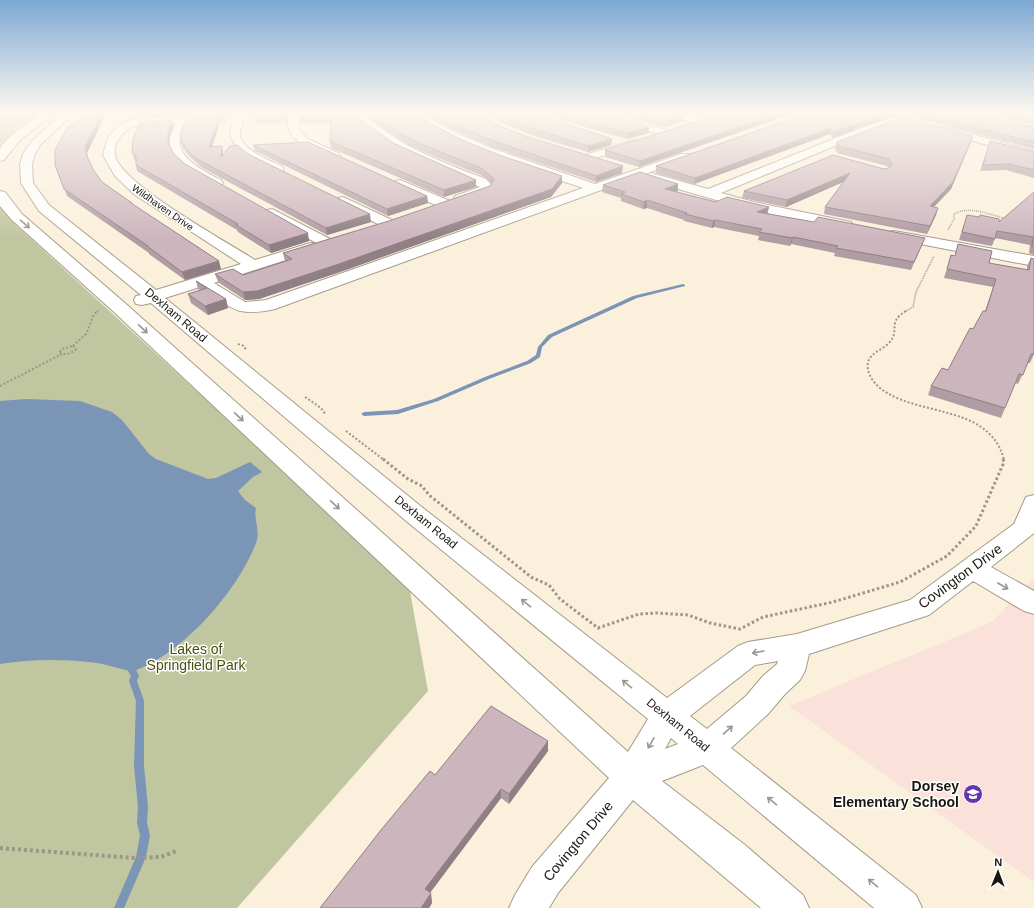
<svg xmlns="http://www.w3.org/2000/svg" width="1034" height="908" font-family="Helvetica,sans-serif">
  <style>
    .education { fill: #fae1d9 }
    .green { fill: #c0c69f }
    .water { fill: #7b95b6 }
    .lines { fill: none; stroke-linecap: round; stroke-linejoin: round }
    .stream { fill: #7b95b6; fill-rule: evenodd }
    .minor-casing { stroke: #a59c88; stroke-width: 2 }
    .path-far3 { stroke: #9d9686; stroke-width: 1.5; stroke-dasharray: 1 1; stroke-linecap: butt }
    .path-far2 { stroke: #9d9686; stroke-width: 2; stroke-dasharray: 2 2; stroke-linecap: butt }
    .path-far1 { stroke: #9d9686; stroke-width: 3; stroke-dasharray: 2.5 2.5; stroke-linecap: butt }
    .path { stroke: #9d9686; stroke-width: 4; stroke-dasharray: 3 3; stroke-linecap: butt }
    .minor { fill: #fff; fill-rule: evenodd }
    .wall { fill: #b09ca3 }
    .shaded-wall { fill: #907f85 }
    .building { fill: #cdb5be; stroke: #907f85 }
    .oneway { stroke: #989793 }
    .labels { text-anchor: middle; stroke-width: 3; stroke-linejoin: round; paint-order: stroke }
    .far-street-label { font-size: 10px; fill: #1a1710; stroke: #fff }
    .street-label { font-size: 12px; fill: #1a1710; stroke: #fff }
    .near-street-label { font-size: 14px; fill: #1a1710; stroke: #fff }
    .near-park-label { font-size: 14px; fill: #4a500b; stroke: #fff }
    .near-poi-label { font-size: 14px; font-weight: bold; fill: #1a1710; stroke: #fff; text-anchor: end }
  </style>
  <rect width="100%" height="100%" fill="#faf0db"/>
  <path class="education" d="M1034 577V882L789 706 992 622Z"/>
  <path class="green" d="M0 112H48L28 124 0 153Z
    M0 206 17 226 409 586 428 691 237 908H0Z"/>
  <path class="water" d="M26 399 80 401 112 412 122 420 149 454 156 459 208 479 216 478 250 462 262 472 253 477 238 491 245 500 256 508C253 519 261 531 256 543 239 587 195 638 155 661 149 664 139 670 132 671 127 671 105 664 97 663 65 659 31 659 0 664V401Z"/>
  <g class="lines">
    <path class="stream" d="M683 284 685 285V286L637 298 552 337 542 347 540 357 531 363 489 379 438 401 398 414 364 416 361 414 364 412 397 410 434 399 485 377 527 361 536 355 538 347 548 335 633 296Z
      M134 660 137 661 138 663 136 670 139 675 137 681 144 701V766L148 807 147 823 150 835 146 857 124 908H114L136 857 140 835 137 823 138 807 134 766 136 701 129 681 131 676 128 671 131 661Z"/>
    <defs>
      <path id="minor" d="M45 112H57L20 140 4 160 0 161C0 158 0 152 0 149 6 136 34 119 45 112Z
        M64 112H75L40 145 35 154 32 164 33 183 49 205 156 290 241 264 135 195 115 176 103 155 108 137 119 125 131 120 245 112C244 118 240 128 240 136 242 150 271 161 282 166L284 169 282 172C265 176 237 150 230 136L233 119 187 122C185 127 181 132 180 137 176 159 206 172 221 180L223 183 221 186C206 190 173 162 170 146 168 138 173 131 176 123L133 126C123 131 113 142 115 155 119 183 229 243 255 260L307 244 312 243 317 244 319 247 317 250 214 283 245 302 266 300 583 188C530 170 472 156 426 125 420 121 412 117 409 112H420L448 129 491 148 595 184 681 154H689L691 156 689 158 275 309C237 318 230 307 200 287L165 298 423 508 667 698 738 646 748 642 797 634 910 600 1014 524 1026 497 1034 495V533L991 567 1034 591V614L1024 611 973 581 929 615 809 654 805 671 800 680 785 694 768 714 731 748 916 895 922 908H874L703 765 662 781 745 845 803 895 809 908H761L633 800 558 893 549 908H509L515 895 532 867 609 778 114 312 12 220 0 206V191L5 192 22 214 126 304 628 752 648 719 405 520 151 303 142 305 136 304 134 300 136 296 141 295 39 211 21 183 20 164 23 154 32 141ZM778 661 777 664 763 676 746 696 707 729 690 716 755 665ZM671 738 678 744 665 749Z
        M289 112H299L300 131 308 139 338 153 340 155 338 157C327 160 297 143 291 134 287 128 288 118 289 112Z
        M352 112H362C397 146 442 162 486 179L493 186C490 195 465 204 455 202L454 199 455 196 480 187 394 148 366 127Z
        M587 112H602L670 131 671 133 666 136 662 135 588 114Z
        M658 112H674L704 119 705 121 700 124 659 114Z
        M900 115 914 119 915 121 910 124 900 121 869 132 721 193 754 202 851 222 853 225 851 228 846 229 747 209 647 180 645 177 647 174 651 173 708 189 861 128Z
        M945 127 1034 151V158L941 132 940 130 941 128Z
        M634 140 640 143 638 145 589 160 585 159 583 157 585 155Z
        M400 180 450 201 452 204 450 207H440L396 187 394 184 396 181Z
        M343 197 392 220 394 223 392 226 387 227 382 226 338 204 336 201 338 198Z
        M272 209 330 239 332 242 330 245 325 246 320 245 267 216 265 213 267 210Z
        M894 231 1034 256V266L889 238 887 235 889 232Z"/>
    </defs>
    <use href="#minor" class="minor-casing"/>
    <path class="path-far3" d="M948 230 954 219V214C971 205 990 215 1007 219
      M96 312 99 310
      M904 312 913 307 916 292 934 256"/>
    <path class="path-far2" d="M906 311C886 323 901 330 889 343 883 349 874 352 870 358 867 362 867 368 869 373 882 408 949 406 978 425 992 434 1000 444 1004 460
      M238 344 244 346 246 350
      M73 346 86 334 94 314 98 311
      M73 346 76 349C71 354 66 355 59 353L62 349Z
      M0 386 62 354
      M305 397 321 408 326 415
      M346 431 384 460"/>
    <path class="path-far1" d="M383 459 408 479 422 486 429 495 531 577 549 585 560 599 598 628 639 614 656 613 688 615 710 623 740 629 763 617 833 602 900 582 947 556 976 526 1004 462 1003 459"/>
    <path class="path" d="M0 848 135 858 161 857 176 851"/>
    <use href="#minor" class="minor"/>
  </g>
  <path class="wall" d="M93 112H107L87 153 88 159 94 171 102 182 221 269 185 280 149 254V253L67 196 55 165Z
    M288 112 287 123H256L255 117Z
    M299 112 364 122 393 143 476 180V187L444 197 331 148 330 141 331 123H300L299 117Z
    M363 112H412L424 120 462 140 562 183 551 197 340 272 259 299 245 300 218 282 215 274 243 275 285 261 283 253 392 220 490 186 492 184 481 175 426 153 404 142 383 128Z
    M422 112H473L497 125 622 173 596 182 492 147 449 128Z
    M481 112H533L564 123 612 139 611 145 588 152 534 136 507 125Z
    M543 112H595L649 133 627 139 571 123Z
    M607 112H668L683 121 665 127Z
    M679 112H716L700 116Z
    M728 112 639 167 605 157V150Z
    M811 112H968L1034 127V149L900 114 832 138 830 134 694 184 656 173V166Z
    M978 112H1034V125Z
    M225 115 226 123H220L212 146 223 152V155L248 154 371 222 327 235 201 167 189 156 183 148 181 141V131Z
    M174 125 169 138 170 146 174 154 185 164 309 241 271 253 238 232 237 230 137 171 136 165V161L134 159 132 153Z
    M837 142H971L951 189 934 207 938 208 936 215 927 234 824 214 825 207 843 182 786 207 742 198 744 191 889 168 887 166 837 153 835 148Z
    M253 145 427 196 428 203 388 216 255 151Z
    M988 147 1034 152V178L1006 170 980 171Z
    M678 184V191L676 192 716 202 769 207 767 214 922 245 911 270 834 256 835 253 791 244 790 246 758 240 759 236 714 227 712 228 684 221V220L647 208 643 209 621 201V198L602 192 603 185Z
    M1034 192V255L1029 253 1030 245 995 238 992 246 959 240 967 215 999 222Z
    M958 244 989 263 1027 270V266L1031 258 1034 354 1030 363H1028L1018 384 1015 383 1001 418 928 395 931 386 948 370 973 329 985 311 993 287 944 278 951 255 955 256Z
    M196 281 226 299 228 308 208 315 191 303 188 294 200 290 198 289Z
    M548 741V751L509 804 501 798 430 893 432 903 429 908 435 775Z"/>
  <path class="shaded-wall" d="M103 112H107L87 153 89 163 87 156 85 147Z
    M146 112H227L148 118Z
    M286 112H288L287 123 286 117Z
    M701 112H716L700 116Z
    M783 112H798L639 167 640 161Z
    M891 112H901L900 114 832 138 833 132Z
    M684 115 683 121 665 127 666 121Z
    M219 117 220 123 210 153 209 147Z
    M172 119 174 125 169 138 170 149 168 143V131Z
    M649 127V133L627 139 628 133Z
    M831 128 830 134 694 184 695 178Z
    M973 136 971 142 951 189 927 214 930 206Z
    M612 139 611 145 588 152V146Z
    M222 146 223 152 222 164 221 157Z
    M623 166 622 173 596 182V176Z
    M850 173 848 180 786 207 787 200Z
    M562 176V183L551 197 340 272 259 299 245 300 243 292Z
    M476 180V187L444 197V190Z
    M678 184V191L665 196V189Z
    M427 196 428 203 388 216 387 209Z
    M647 200V208L643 209 644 202Z
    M769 207 767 215 757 212Z
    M938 208 936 215 927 234 930 226Z
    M370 214 371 222 327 235 326 228Z
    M715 220 714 227 712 228 713 221Z
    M308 233 309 241 271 253 269 245Z
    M793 237 791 244 790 246 792 238Z
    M219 261 221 269 185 280 182 272Z
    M226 299 228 308 208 315 205 306Z
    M548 741V751L509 804V794Z
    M501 789V798L426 898 425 889Z
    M431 893 432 903 429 908H421Z"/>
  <path class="building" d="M93 112H103L85 147 87 156 94 171 102 182 132 203H131L219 261 182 272 147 246H148L64 189 55 165V150L67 128Z
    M257 112H286V117H255Z
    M299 112H355L364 122 393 143 476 180 444 190 330 141 331 117H299Z
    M370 112H412L424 120 462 140 502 156 562 176 552 189 339 264 257 291 243 292 215 274 233 269 243 275 292 259 283 253 392 220 490 186 494 179 481 168 426 146 403 135 382 122Z
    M432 112H473L497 125 525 136 623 166 596 176 491 140 448 122Z
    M492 112H533L564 123 612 139 588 146 535 129 507 119Z
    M559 112H595L649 127 628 133 572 117Z
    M629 112H668L684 115 666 121Z
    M728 112H783L640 161 605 150Z
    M811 112H891L833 132 831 128 695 178 656 166Z
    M917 112H968L1034 127V142Z
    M1005 112H1034V118Z
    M225 115 224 117H219L209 147 222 146 221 157 230 146 237 145 248 154 370 214 326 228 199 160 187 150 181 141V131L187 117Z
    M902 117 973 136 953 182 930 206 938 208 930 226 825 207 850 173 787 200 744 191 833 155 884 169 889 168 892 164 889 159 839 146 837 142Z
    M172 119 168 131V143L174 154 185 164 308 233 269 245 236 225 238 224 136 165V156L132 153 133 139 140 122Z
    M990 141 1034 152V170L1009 164 983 165Z
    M308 142 427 196 387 209 253 145Z
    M640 172 678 184 665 189 716 202 727 197 769 207 757 212 814 222 818 217 925 238 914 262 836 248 838 246 793 237 792 238 759 232 762 229 715 220 713 221 685 214 687 213 647 200 644 202 621 194 625 192 603 185Z
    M1034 192V246H1032L1033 237 997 231 995 239 962 232 967 215 979 217 980 215 999 219V222Z
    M958 244 992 251 989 263 1029 270 1031 258 1034 259V354H1031L1023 375 1019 374 1005 408 931 386 942 368 948 370 970 328 973 329 983 311H986L996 279 947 269 951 255 955 256Z
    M196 281 226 299 205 306 188 294 207 288Z
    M491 706 548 741 509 794 501 789 425 889 431 893 421 908H320L381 830 430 771 435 775Z"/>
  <defs><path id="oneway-shaft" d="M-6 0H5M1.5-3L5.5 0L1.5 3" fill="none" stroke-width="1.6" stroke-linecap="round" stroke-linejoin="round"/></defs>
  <g class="oneway">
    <use href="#oneway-shaft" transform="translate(25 224) rotate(41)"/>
    <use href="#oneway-shaft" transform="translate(143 329) rotate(43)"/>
    <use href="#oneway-shaft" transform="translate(239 417) rotate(43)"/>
    <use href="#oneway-shaft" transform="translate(335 505) rotate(43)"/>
    <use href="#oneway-shaft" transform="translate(1003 586) rotate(30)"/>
    <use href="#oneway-shaft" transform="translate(526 603) rotate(-141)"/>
    <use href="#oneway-shaft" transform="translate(758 652) rotate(170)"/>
    <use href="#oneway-shaft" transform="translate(627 684) rotate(-141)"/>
    <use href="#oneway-shaft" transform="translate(728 730) rotate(-41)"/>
    <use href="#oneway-shaft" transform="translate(651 743) rotate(120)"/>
    <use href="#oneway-shaft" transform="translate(772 801) rotate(-141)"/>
    <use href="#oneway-shaft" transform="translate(873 883) rotate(-141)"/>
  </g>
  <linearGradient id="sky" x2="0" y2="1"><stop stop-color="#7ca8d4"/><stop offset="0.47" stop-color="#fdf8ef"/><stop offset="1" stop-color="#fdf8ef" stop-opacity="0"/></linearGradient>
  <rect width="1034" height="239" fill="url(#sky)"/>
  <defs>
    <symbol id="school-disc" viewBox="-11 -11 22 22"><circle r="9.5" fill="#6036ae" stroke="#fff"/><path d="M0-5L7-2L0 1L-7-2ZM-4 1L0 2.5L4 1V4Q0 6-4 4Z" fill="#fff"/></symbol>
  </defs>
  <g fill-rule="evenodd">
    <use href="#school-disc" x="962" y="783" width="22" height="22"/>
  </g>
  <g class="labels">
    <g class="far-street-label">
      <text transform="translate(163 207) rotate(35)" y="4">Wildhaven Drive</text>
    </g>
    <g class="street-label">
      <text transform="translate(176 315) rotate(40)" y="4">Dexham Road</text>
      <text transform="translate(426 522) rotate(39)" y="4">Dexham Road</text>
      <text transform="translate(678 725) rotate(39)" y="4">Dexham Road</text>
    </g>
    <g class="near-street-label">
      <text transform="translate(960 576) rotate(-36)" y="5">Covington Drive</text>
      <text transform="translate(578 841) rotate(-50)" y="5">Covington Drive</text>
    </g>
    <g class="near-park-label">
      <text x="196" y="654">Lakes of<tspan x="196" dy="16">Springfield Park</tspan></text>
    </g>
    <g class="near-poi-label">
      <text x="959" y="791">Dorsey<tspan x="959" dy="16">Elementary School</tspan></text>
    </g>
  </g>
  <g transform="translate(998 872) rotate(1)" stroke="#ffffff" stroke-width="3" paint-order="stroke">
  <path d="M0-3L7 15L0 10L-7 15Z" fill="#1a1710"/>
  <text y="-6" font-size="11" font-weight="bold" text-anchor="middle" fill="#1a1710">N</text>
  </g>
</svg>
